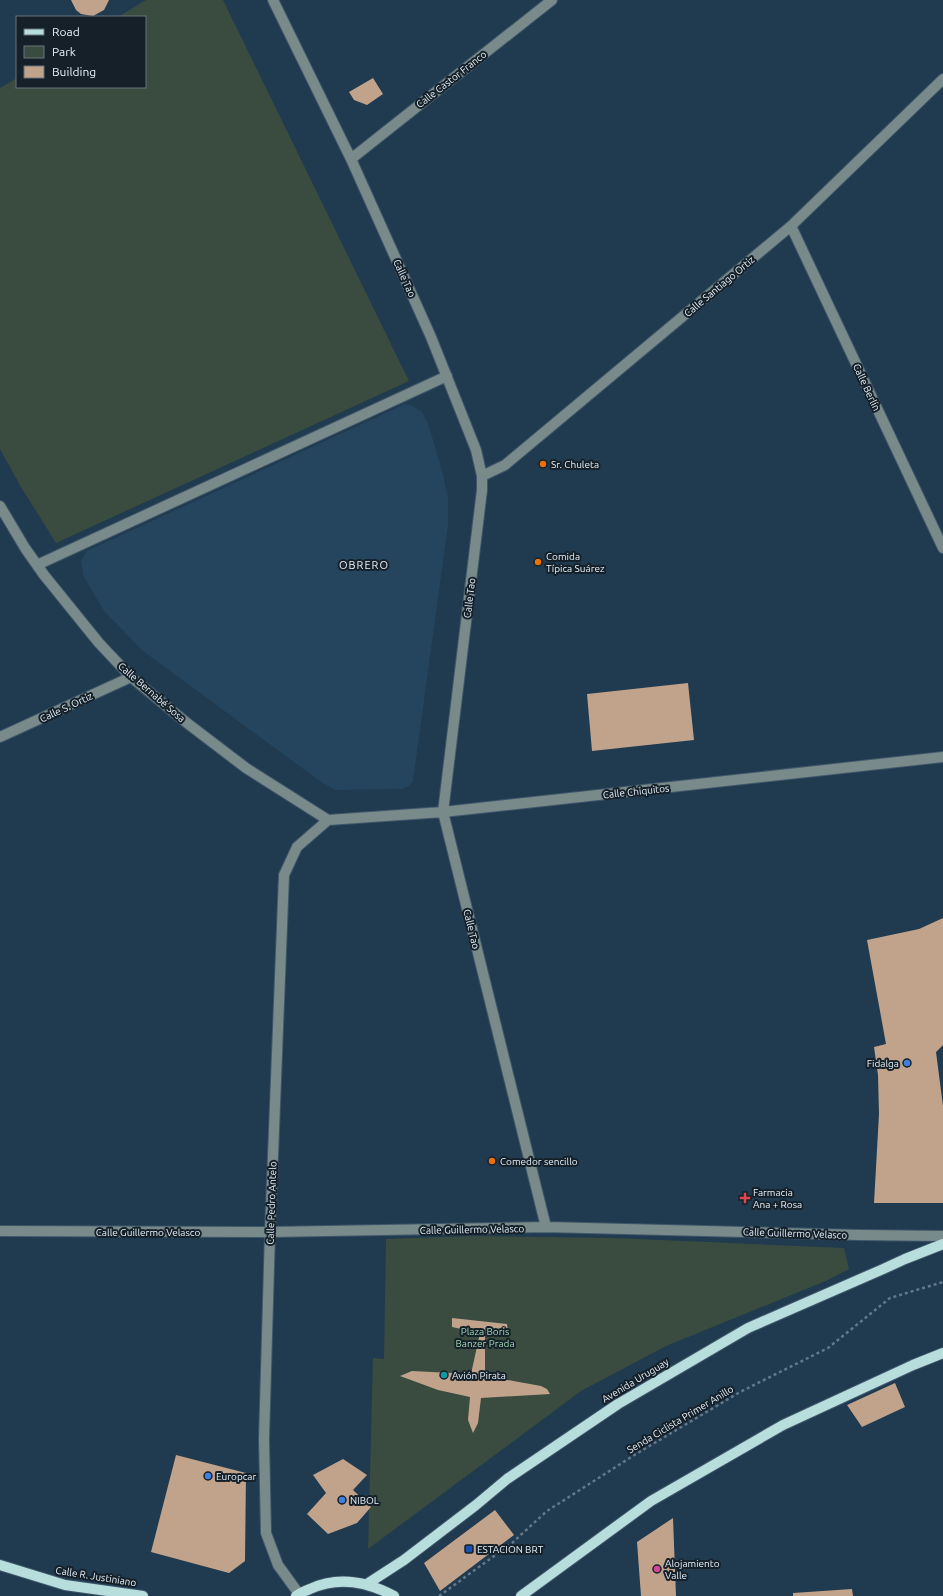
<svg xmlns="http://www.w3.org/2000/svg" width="943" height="1596" font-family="Ubuntu,sans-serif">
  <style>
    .built { fill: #24455d }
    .green { fill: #3a4c40 }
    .building { fill: #c1a38b }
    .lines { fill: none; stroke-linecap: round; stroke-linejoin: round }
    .minor-casing { stroke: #40576b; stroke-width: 12 }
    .major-casing { stroke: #40576b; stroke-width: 12 }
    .path { stroke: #63788a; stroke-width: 2.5; stroke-dasharray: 3 3; stroke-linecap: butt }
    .minor { stroke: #788b8a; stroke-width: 10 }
    .major { stroke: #b7dedc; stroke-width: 10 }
    .food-dot { fill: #e8710a; stroke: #152029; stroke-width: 1.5 }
    .shop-dot { fill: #3f7fe0; stroke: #152029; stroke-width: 1.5 }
    .health-dot { fill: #e0444e; stroke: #152029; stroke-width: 1.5 }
    .culture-dot { fill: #0f9aa8; stroke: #152029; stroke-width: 1.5 }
    .transit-dot { fill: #1a4fb4; stroke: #152029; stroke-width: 1.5 }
    .hotel-dot { fill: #d1479c; stroke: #152029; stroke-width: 1.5 }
    .labels { text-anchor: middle; stroke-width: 4; stroke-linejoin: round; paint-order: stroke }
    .street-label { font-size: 10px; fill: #e6f2fd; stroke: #152029 }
    .poi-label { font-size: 10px; fill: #e6f2fd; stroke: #152029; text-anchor: start }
    .park-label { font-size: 10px; fill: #a3d7b4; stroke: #152029 }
    .neighbourhood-label { font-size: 11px; letter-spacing: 1px; fill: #e6f2fd; stroke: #152029 }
  </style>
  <rect width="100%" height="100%" fill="#203a4f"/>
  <path class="built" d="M405 404 413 406 422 412 429 426 443 474 448 499V525L413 781 409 786 402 789 335 790 321 782 143 651 104 611 83 575 81 561 87 551Z"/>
  <path class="green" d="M146 0H223L409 381 56 543 21 487 0 449V88L17 78V87H145V17H118Z
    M473 1236 615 1238 844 1248 849 1269 828 1280 666 1346 581 1391 368 1549 373 1358 384 1359 386 1239Z"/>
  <path class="building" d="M71 0H109L104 10 93 16 81 14 76 10Z
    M373 78 383 94 367 105 354 100 349 92Z
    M688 683 694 740 592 751 587 694Z
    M943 918V1045L936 1052 943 1106V1203H874L879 1114 878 1075 874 1047 886 1044 867 940 919 929Z
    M452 1318 507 1324 508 1331 485 1334V1376L541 1386 547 1389 550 1394 481 1398 478 1423 473 1433 468 1420 470 1397 438 1390 400 1376 412 1371 471 1374 480 1333 452 1327Z
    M895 1383 905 1407 862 1427 847 1405Z
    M176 1455 246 1473 245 1561 229 1573 151 1552Z
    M343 1459 367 1475 353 1490 371 1507 357 1523 328 1534 307 1514 326 1493 313 1475Z
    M495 1510 514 1535 440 1591 424 1563Z
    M673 1518 676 1596H641L637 1542Z
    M852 1589 853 1596H793V1593Z"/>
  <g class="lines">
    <defs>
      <path id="minor" d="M273 0 351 159 431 337 476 450 482 476V490L443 812 546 1227
        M351 159 552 0
        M791 226 943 548
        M482 476 505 465 791 226 943 79
        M0 506 25 548 44 575 99 643 131 677 187 723 246 768 328 820
        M37 565 447 376
        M0 737 131 677
        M328 820 443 812 943 757
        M0 1231 270 1232 546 1227 860 1235 943 1236
        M299 1594 278 1565 266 1533 264 1439 270 1232 284 875 297 847 328 820"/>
      <path id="major" d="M0 1565 65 1585 143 1596
        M367 1584 404 1560 476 1505 507 1479 618 1404 748 1328 881 1270 905 1259 943 1244
        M296 1596C300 1593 305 1591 310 1589 338 1576 368 1582 394 1596
        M521 1596 651 1501 783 1425 913 1365 943 1353"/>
    </defs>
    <use href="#minor" class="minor-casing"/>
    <use href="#major" class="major-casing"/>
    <path class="path" d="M439 1596 512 1543 547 1511 636 1454 740 1392 828 1348 890 1298 943 1282"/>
    <use href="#minor" class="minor"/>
    <use href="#major" class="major"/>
  </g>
  <g class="food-dot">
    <circle cx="543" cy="464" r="4"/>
    <circle cx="538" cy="562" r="4"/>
    <circle cx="492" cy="1161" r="4"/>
  </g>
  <g class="shop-dot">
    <circle cx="907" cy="1063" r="4"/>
    <circle cx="208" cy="1476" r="4"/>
    <circle cx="342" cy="1500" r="4"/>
  </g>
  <path class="health-dot" d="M743 1192h4v4h4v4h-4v4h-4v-4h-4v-4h4z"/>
  <circle class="culture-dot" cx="444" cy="1375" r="4"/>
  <rect class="transit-dot" x="465" y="1545" width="8" height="8" rx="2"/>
  <circle class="hotel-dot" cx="657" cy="1569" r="4"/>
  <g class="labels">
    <g class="street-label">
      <text transform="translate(451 79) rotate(-38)" y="4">Calle Castor Franco</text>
      <text transform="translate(405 278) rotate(66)" y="4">Calle Tao</text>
      <text transform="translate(719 286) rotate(-40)" y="4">Calle Santiago Ortiz</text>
      <text transform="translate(867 387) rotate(65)" y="4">Calle Berlín</text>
      <text transform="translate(469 598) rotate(-83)" y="4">Calle Tao</text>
      <text transform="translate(152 692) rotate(41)" y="4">Calle Bernabé Sosa</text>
      <text transform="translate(66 707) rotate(-25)" y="4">Calle S. Ortiz</text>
      <text transform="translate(636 791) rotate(-6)" y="4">Calle Chiquitos</text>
      <text transform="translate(472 929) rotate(76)" y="4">Calle Tao</text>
      <text transform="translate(271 1203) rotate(-88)" y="4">Calle Pedro Antelo</text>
      <text transform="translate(472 1229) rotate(-1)" y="4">Calle Guillermo Velasco</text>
      <text x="148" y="1236">Calle Guillermo Velasco</text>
      <text transform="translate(795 1233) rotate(2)" y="4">Calle Guillermo Velasco</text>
      <text transform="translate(635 1380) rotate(-31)" y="4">Avenida Uruguay</text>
      <text transform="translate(680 1419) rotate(-31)" y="4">Senda Ciclista Primer Anillo</text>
      <text transform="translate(96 1576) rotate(9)" y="4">Calle R. Justiniano</text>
    </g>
    <g class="poi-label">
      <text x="551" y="468">Sr. Chuleta</text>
      <text x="546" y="560">Comida<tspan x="546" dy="12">Típica Suárez</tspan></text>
      <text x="899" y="1067" text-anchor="end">Fidalga</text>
      <text x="500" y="1165">Comedor sencillo</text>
      <text x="753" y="1196">Farmacia<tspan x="753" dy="12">Ana + Rosa</tspan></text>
      <text x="452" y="1379">Avión Pirata</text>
      <text x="216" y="1480">Europcar</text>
      <text x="350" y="1504">NIBOL</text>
      <text x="477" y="1553">ESTACION BRT</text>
      <text x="665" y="1567">Alojamiento<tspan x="665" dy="12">Valle</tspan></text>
    </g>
    <g class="park-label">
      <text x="485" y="1335">Plaza Boris<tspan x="485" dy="12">Banzer Prada</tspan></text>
    </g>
    <g class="neighbourhood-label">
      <text x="364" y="569">OBRERO</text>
    </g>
  </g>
  <rect x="16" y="16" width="130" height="72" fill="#152029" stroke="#69747e"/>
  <rect x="24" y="29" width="20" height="6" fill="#b7dedc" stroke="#69747e"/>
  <text x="52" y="36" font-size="12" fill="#e6f2fd">Road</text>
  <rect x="24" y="46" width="20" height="12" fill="#3a4c40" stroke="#69747e"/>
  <text x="52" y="56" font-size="12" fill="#e6f2fd">Park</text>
  <rect x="24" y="66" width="20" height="12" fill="#c1a38b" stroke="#69747e"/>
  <text x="52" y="76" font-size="12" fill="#e6f2fd">Building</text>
</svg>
